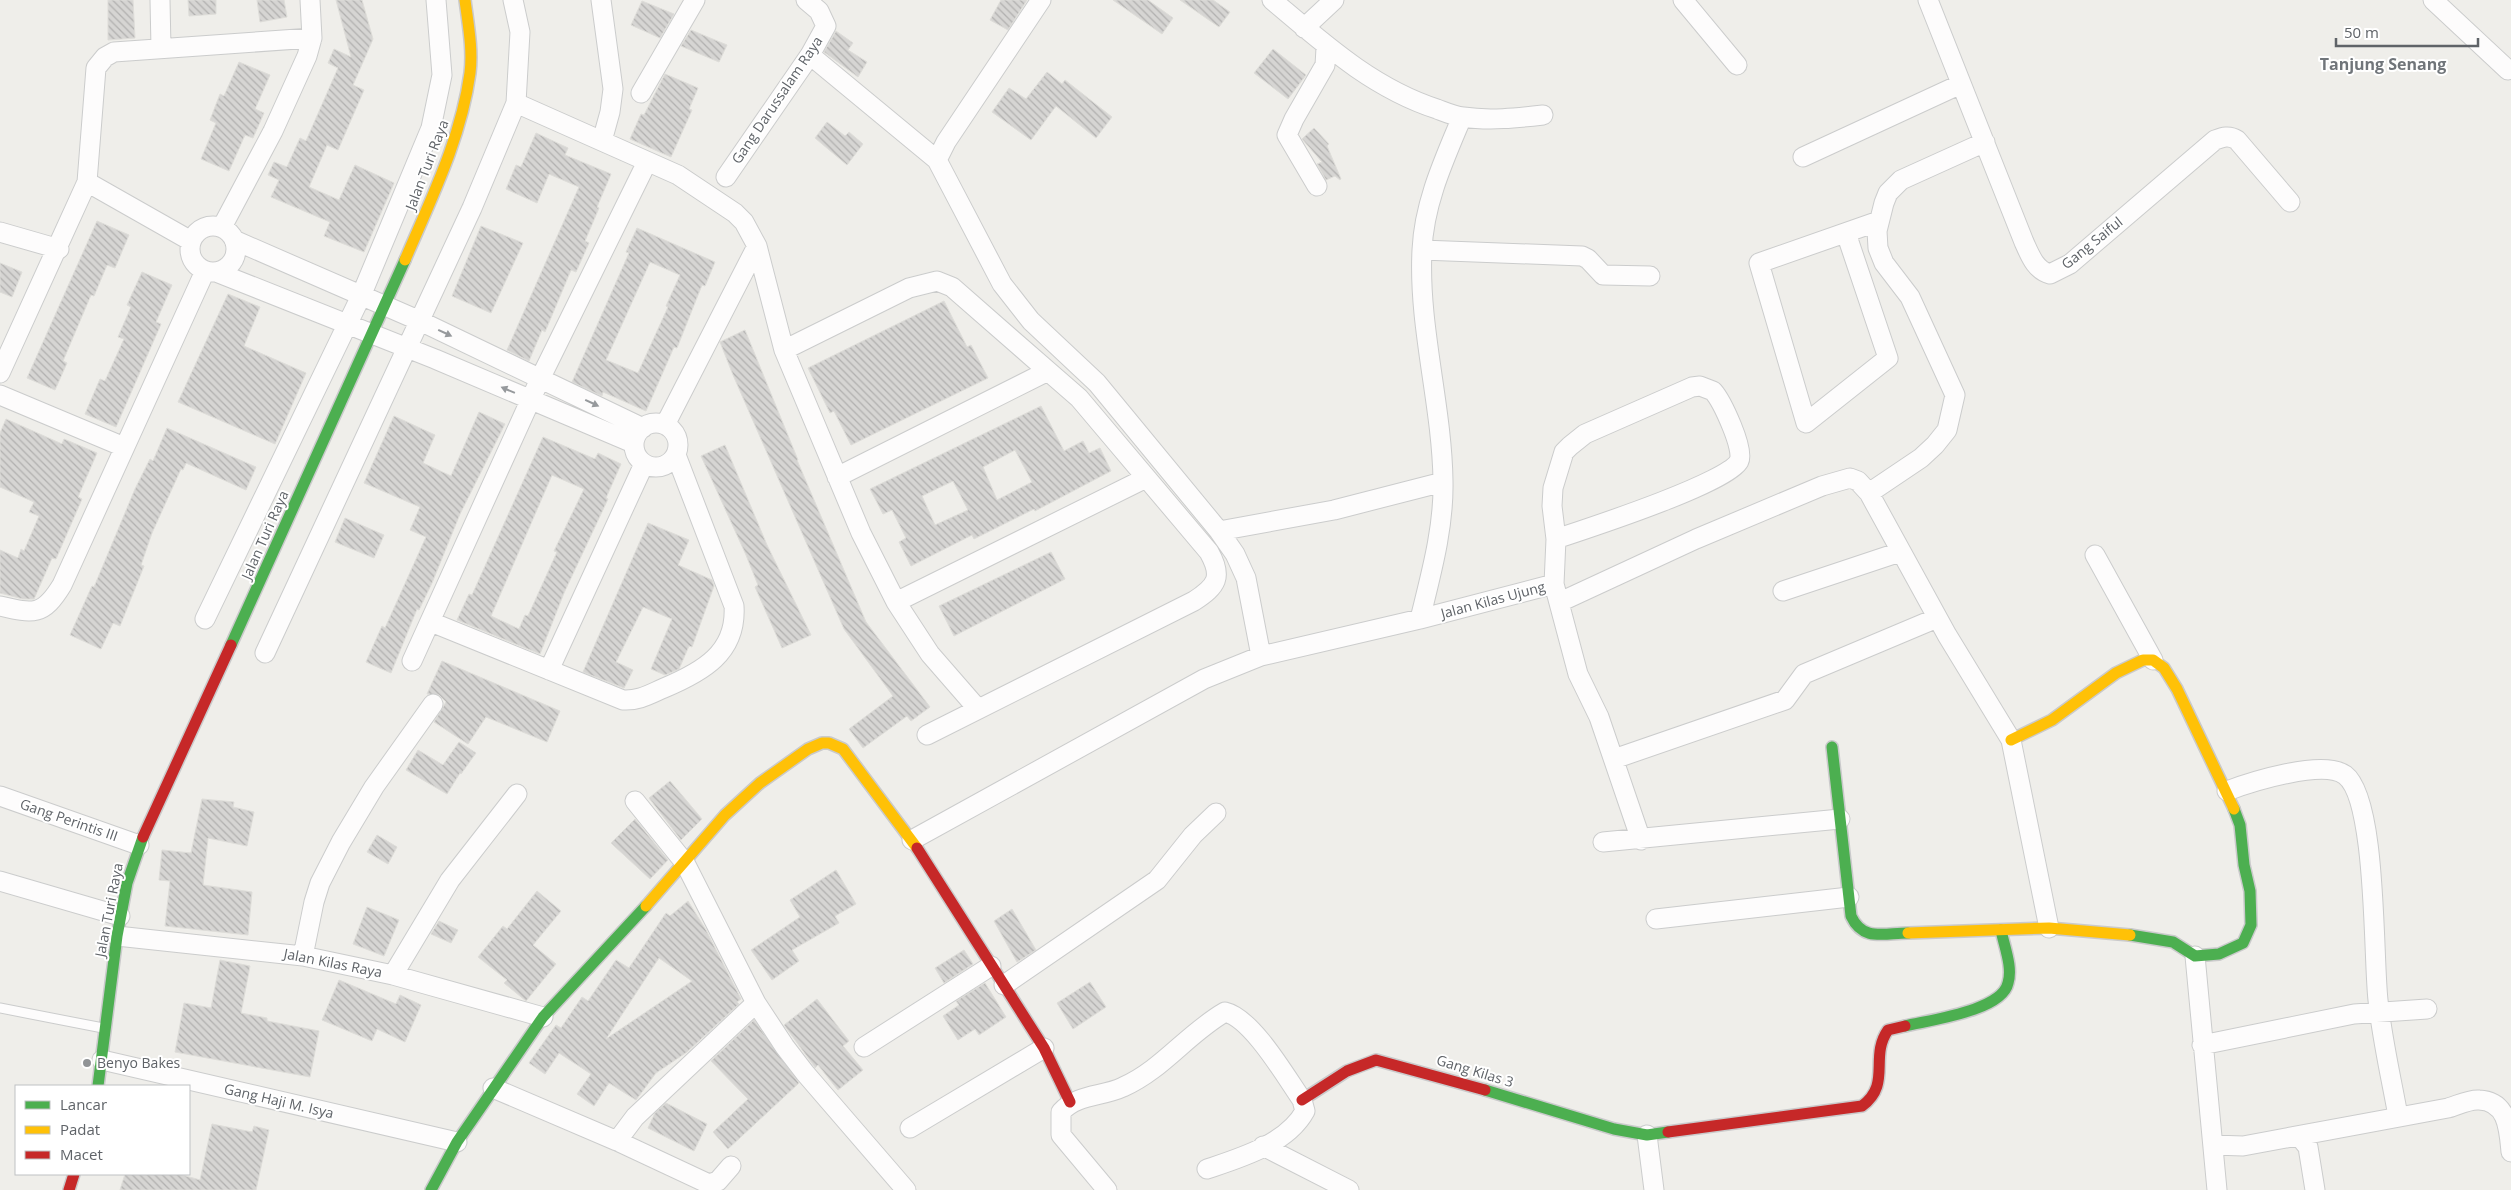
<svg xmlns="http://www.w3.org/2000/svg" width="2511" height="1190" font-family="'Open Sans',sans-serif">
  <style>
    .building { fill: url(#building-back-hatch); stroke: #deddd9; fill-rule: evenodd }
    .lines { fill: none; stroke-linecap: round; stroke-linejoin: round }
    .lane-casing { stroke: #cbcccc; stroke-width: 11 }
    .street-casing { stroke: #cbcccc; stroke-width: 21 }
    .fast-casing { stroke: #cacacb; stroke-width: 14 }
    .slow-casing { stroke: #cacacb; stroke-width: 14 }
    .jam-casing { stroke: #cacacb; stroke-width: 14 }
    .lane { stroke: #fdfcfc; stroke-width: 9 }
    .street { stroke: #fdfcfc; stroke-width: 19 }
    .fast { stroke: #4caf50; stroke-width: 11 }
    .slow { stroke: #ffc107; stroke-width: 11 }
    .jam { stroke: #c62828; stroke-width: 11 }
    .oneway { fill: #96999c }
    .poi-dot { fill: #919496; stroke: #fff; stroke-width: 2 }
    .labels { text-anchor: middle; stroke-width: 4; stroke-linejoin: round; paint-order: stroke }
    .street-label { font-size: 14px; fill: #5f6368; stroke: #fff }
    .poi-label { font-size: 14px; fill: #5f6368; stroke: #fff; text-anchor: start }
    .quarter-label { font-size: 16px; font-weight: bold; fill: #70757a; stroke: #fff }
  </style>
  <defs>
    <pattern id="building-back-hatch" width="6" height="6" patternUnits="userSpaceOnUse" patternTransform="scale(1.25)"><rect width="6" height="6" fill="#d6d5d3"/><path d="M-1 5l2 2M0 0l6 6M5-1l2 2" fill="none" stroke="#b1b0af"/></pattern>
  </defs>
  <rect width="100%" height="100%" fill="#efeeea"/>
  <path class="building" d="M108 0H133L135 38 108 40Z
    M188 0H216V14L189 16Z
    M257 0H284L287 17 260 22Z
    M336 0H362L373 39 353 85 364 90 338 150 327 145 309 187 339 200 355 165 394 183 364 252 324 236 330 222 271 197 279 180 268 175 274 162 287 167 300 138 306 141 338 68 328 63 334 49 351 57Z
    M1001 0H1027L1008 30 990 20Z
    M1113 0H1148L1173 18 1162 34Z
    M1180 0H1213L1230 12 1219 27Z
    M642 1 674 14 660 38 631 25Z
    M691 30 727 45 719 62 681 46Z
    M836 31 853 43 848 50 867 62 858 77 824 52Z
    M1273 49 1306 75 1288 99 1254 73Z
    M239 62 270 75 255 109 264 113 253 138 245 135 229 171 201 159 216 123 210 120 220 94 224 96Z
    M1047 72 1062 84 1065 80 1112 117 1096 138 1056 106 1031 140 992 112 1009 88 1026 99Z
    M665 74 698 88 689 109 692 110 671 157 630 139 641 114 644 115Z
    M827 122 845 136 849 132 863 144 847 165 815 138Z
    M1314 128 1329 144 1327 146 1341 179 1340 180 1335 176 1326 180 1317 164 1322 162 1302 139Z
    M536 133 568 148 565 155 611 174 597 207 599 208 585 241 589 243 576 272 571 270 545 332 542 330 529 361 507 350 579 187 549 174 537 203 506 189 516 165 521 167Z
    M97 221 129 235 115 268 107 265 94 296 91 295 63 361 67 363 55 390 27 378Z
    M481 226 523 243 491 313 452 296Z
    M637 228 715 262 705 286 702 285 677 348 674 347 646 411 603 392 602 396 572 382 629 253 626 252ZM650 262 680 275 666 306 668 307 638 373 606 360Z
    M0 263 22 272 12 297 0 292Z
    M142 272 172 285 156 322 161 324 116 427 85 414 100 379 105 381 124 339 118 337 131 307 127 305Z
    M228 294 260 307 244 346 306 373 275 444 178 402Z
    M944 301 967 347 971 345 988 378 851 445 834 411 830 413 808 368Z
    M745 330 798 460H797L866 622 930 707 911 721 907 716 863 748 849 729 893 696 844 629 733 375 720 342Z
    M1041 406 1064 451 1083 441 1089 453 1100 448 1111 471 1035 511 1034 509 974 539 972 535 911 566 899 542 906 538 892 510 883 514 870 489ZM1015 450 1032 482 997 500 983 467ZM953 481 968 510 935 525 922 496Z
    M479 412 505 424 460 514 432 583 419 610 417 609 391 673 366 662 382 626 385 628 426 537 410 530 420 507 364 483 394 416 435 435 423 463 451 476Z
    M6 419 62 444 64 439 97 453 78 497 82 499 56 559 52 558 34 599H23L0 593V550L18 558 21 549 24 551 39 516 29 512 34 502 0 487V433Z
    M167 428 256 467 246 490 186 463 183 470 181 469 152 533 141 565 144 566 120 626 113 623 101 649 70 635 92 586 94 587 135 489 150 459 153 461Z
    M543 437 595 459 598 453 621 464 606 498 608 499 564 593 540 654 457 620 469 594 472 595ZM552 475 584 489 554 551 557 552 528 616 525 615 519 629 491 616Z
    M725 445 767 545 811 635 782 648 755 587 758 585 746 555 701 456Z
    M345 518 384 535 374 558 335 542Z
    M648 523 689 540 678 565 712 580 714 586 692 647 689 646 679 669 665 675 651 669 672 619 643 607 616 662 633 670 624 688 583 672Z
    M1051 552 1065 579 954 636 939 606Z
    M442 661 560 711 547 742 486 717 468 744 434 722 446 702 439 695 427 694Z
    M459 742 476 753 461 774 460 773 447 794 406 770 418 750 443 765Z
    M670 781 702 819 681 840 649 798Z
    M202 799 234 802 233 807 254 812 247 846 208 838 203 885 252 892 248 935 165 926 170 881 159 880 162 850 191 853Z
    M635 819 668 860 650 879 611 843Z
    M377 835 397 847 388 864 367 852Z
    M836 870 856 904 835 916 839 923 792 950 799 961 772 980 751 950 800 917 790 900Z
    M537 891 561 911 533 945 556 964 526 1001 504 983 507 980 478 957 503 926 507 929Z
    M688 901 706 930 741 999 737 1002 739 1004 687 1052 656 1073 636 1100 609 1083 594 1106 577 1094 591 1074 559 1053 545 1074 529 1063 556 1025 561 1028 582 997 588 1001 616 960 629 968 666 913 670 916ZM659 958 692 981 606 1039 655 964Z
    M367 907 399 920 384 956 353 944Z
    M1012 909 1036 950 1017 962 994 921Z
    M439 921 458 930 451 943 431 934Z
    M964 950 973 964 944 983 935 968Z
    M220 960 250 966 241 1013 267 1018V1021L319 1031 310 1077 175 1052 184 1003 211 1008Z
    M339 980 396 1004 400 995 421 1005 405 1042 377 1029 372 1041 322 1020Z
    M1090 982 1106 1007 1073 1029 1057 1003Z
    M985 983 1006 1017 979 1035 975 1029 958 1040 943 1016 959 1005 956 1001Z
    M817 999 849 1041 843 1046 863 1070 838 1090 818 1065 815 1068 814 1066 784 1025Z
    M754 1020 799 1083 728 1149 713 1132 748 1099 711 1061Z
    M666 1103 707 1124 694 1151 648 1128 655 1113Z
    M212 1124 252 1132 254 1126 269 1130 256 1190H120L125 1174H179L200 1180Z"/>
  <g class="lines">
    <defs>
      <path id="lane" d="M0 1008 103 1028"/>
      <path id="street" d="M160 0 161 48
        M601 0 613 89 610 112 602 141
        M1041 0 946 142 937 160 1002 284 1031 321 1097 383 1219 531 1235 554 1246 578 1261 656
        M1272 0C1323 43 1372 88 1437 109 1445 112 1454 116 1463 117 1489 121 1517 118 1543 115
        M1683 0 1737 65
        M1928 0 2024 242C2030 255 2035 270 2050 274L2070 264 2215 140C2223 137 2229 135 2237 140L2290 202
        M2433 0 2508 70
        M1304 28 1334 0
        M810 55 937 160
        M641 93 695 0
        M516 103 678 175 735 213 744 222 757 246 784 350 861 533 896 602 930 654 977 708
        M1803 157 1961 84
        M726 177 810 55 826 26 819 11 806 0
        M87 182 191 241
        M1317 186 1287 135 1294 119 1325 65 1326 48
        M190 249a23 23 0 1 1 46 0a23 23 0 1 1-46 0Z
        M222 227 273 131 307 56 312 38 310 0
        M0 232 59 249
        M1846 233 1888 358 1806 423 1759 263 1879 221
        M234 240 420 321 643 428
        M1422 250 1582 256 1588 259 1603 275 1650 276
        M216 272 435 359 633 443
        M784 350 909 288 937 281 952 287 1048 371
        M0 373 87 182 96 68 105 57 114 52 312 38
        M0 395 124 447
        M634 445a22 22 0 1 1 44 0a22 22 0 1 1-44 0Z
        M665 425 757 246
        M837 477 1048 371 1079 398 1209 552C1223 577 1217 586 1194 601L927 735
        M1869 493 1921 458 1935 445 1947 430 1955 395 1910 297 1884 263 1878 248 1877 231 1884 203 1888 193 1901 180 1985 142
        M1219 531 1334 510 1443 482
        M1556 539C1586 529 1728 483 1739 461 1745 450 1722 401 1713 391L1700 386 1692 387 1585 434 1570 446 1564 452 1553 488 1552 506 1556 539 1554 584 1578 674 1599 717 1641 840
        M2095 555 2153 660
        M1783 591 1900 552
        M896 602 1146 478
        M1560 602 1696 539 1822 486 1850 478 1858 481 1869 493 1947 635 2011 740 2049 928
        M0 606C34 614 43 616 62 585L205 271
        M205 619 361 296 431 128 442 75 436 0
        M1420 619C1431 574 1444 528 1443 481 1442 405 1418 326 1422 250 1424 203 1444 160 1462 117
        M431 622 623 700C639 701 650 694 664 688 702 672 737 653 734 606L676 455
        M265 653 472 208 516 103 520 32 513 0
        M412 661 540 379 647 162
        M549 670 644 464
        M1614 759 1785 700 1804 674 1937 618
        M2227 791C2251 782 2323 759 2345 775 2377 799 2373 957 2378 1000 2382 1039 2391 1077 2398 1116
        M0 796 139 845
        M635 801 685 863 756 1003 785 1047 805 1073 906 1190
        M912 840 1204 679 1261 656 1420 619 1554 584
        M1603 842 1840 819
        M0 881 120 916
        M1656 919 1849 897
        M117 936 303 956 393 975 543 1017
        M303 956 314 902 320 883 341 842 374 787 433 704
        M2195 956 2217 1190
        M393 975 450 880 517 794
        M1004 985 1157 880 1193 835 1216 813
        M2202 1045 2354 1014 2427 1009
        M864 1047 991 966
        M102 1060 457 1142
        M493 1088 617 1141 709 1184 718 1181 731 1166
        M910 1128 1044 1048
        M1647 1135 1654 1190
        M2299 1136 2308 1147 2315 1190
        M617 1141 635 1117 756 1003
        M2213 1145 2243 1146 2448 1108C2458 1105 2470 1099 2479 1100 2508 1101 2509 1130 2511 1152
        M1263 1146 1349 1190
        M1107 1190 1061 1135V1112C1077 1094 1102 1097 1123 1087 1162 1070 1188 1033 1225 1012 1252 1018 1286 1077 1302 1100L1305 1111C1287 1144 1240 1158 1207 1169"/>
      <path id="fast" d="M231 645 405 260
        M1832 747 1851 916C1863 942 1884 933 1908 933
        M2130 935 2173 942 2195 956 2219 954 2243 943 2251 925 2250 891 2244 865 2240 825 2234 809
        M1905 1026C1929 1020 2002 1011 2008 983 2013 967 2004 946 2001 930
        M98 1086 117 936 127 883 143 837
        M1485 1090 1614 1129 1647 1135 1668 1132
        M431 1190 457 1142 543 1017 646 906"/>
      <path id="slow" d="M405 260C431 199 461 139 470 73 473 49 468 24 465 0
        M2011 740 2052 720 2116 673 2143 660H2153L2164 668 2177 689 2234 809
        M646 906 725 815 760 783 808 749 822 743H829L843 749 917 848
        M1908 933 2049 928 2130 935"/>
      <path id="jam" d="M143 837 231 645
        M917 848 1044 1048 1070 1102
        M1302 1100 1347 1071 1376 1060 1485 1090
        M1668 1132 1862 1106C1892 1084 1869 1057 1888 1030L1905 1026
        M69 1190 74 1174"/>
    </defs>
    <use href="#lane" class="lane-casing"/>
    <use href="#street" class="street-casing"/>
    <use href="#fast" class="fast-casing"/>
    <use href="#slow" class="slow-casing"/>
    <use href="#jam" class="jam-casing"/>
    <use href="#lane" class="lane"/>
    <use href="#street" class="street"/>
    <use href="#fast" class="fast"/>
    <use href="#slow" class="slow"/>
    <use href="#jam" class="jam"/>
  </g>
  <defs><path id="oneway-solid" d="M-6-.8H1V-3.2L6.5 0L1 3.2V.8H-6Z" transform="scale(1.25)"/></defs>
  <g class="oneway">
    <use href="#oneway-solid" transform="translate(445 333) rotate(25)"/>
    <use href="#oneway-solid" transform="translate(508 390) rotate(-157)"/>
    <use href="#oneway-solid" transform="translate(592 403) rotate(25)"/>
  </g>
  <circle class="poi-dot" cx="87" cy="1063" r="5"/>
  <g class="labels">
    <g class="street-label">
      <text transform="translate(777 100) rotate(-56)" y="5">Gang Darussalam Raya</text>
      <text transform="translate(427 165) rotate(-69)" y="5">Jalan Turi Raya</text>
      <text transform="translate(2092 243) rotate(-39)" y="5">Gang Saiful</text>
      <text transform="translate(265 535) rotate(-66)" y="5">Jalan Turi Raya</text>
      <text transform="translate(1493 600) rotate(-15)" y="5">Jalan Kilas Ujung</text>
      <text transform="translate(69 820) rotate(19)" y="5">Gang Perintis III</text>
      <text transform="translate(109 910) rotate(-79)" y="5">Jalan Turi Raya</text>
      <text transform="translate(333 963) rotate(11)" y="5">Jalan Kilas Raya</text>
      <text transform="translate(1475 1071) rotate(17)" y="5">Gang Kilas 3</text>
      <text transform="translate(279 1101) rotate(13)" y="5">Gang Haji M. Isya</text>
    </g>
    <g class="poi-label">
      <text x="97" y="1068">Benyo Bakes</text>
    </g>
    <g class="quarter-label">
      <text x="2383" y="70">Tanjung Senang</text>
    </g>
  </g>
  <rect x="15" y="1085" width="175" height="90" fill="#ffffff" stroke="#bfc1c3"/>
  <rect x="25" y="1101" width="25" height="8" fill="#4caf50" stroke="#bfc1c3"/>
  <text x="60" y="1110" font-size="15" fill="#5f6368">Lancar</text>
  <rect x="25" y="1126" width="25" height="8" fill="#ffc107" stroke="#bfc1c3"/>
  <text x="60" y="1135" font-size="15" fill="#5f6368">Padat</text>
  <rect x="25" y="1151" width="25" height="8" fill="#c62828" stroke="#bfc1c3"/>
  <text x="60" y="1160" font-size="15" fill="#5f6368">Macet</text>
  <path d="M2336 38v8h142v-8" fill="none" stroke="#5f6368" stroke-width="2.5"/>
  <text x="2344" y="38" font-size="15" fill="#5f6368" stroke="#ffffff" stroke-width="4" paint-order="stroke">50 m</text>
</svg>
